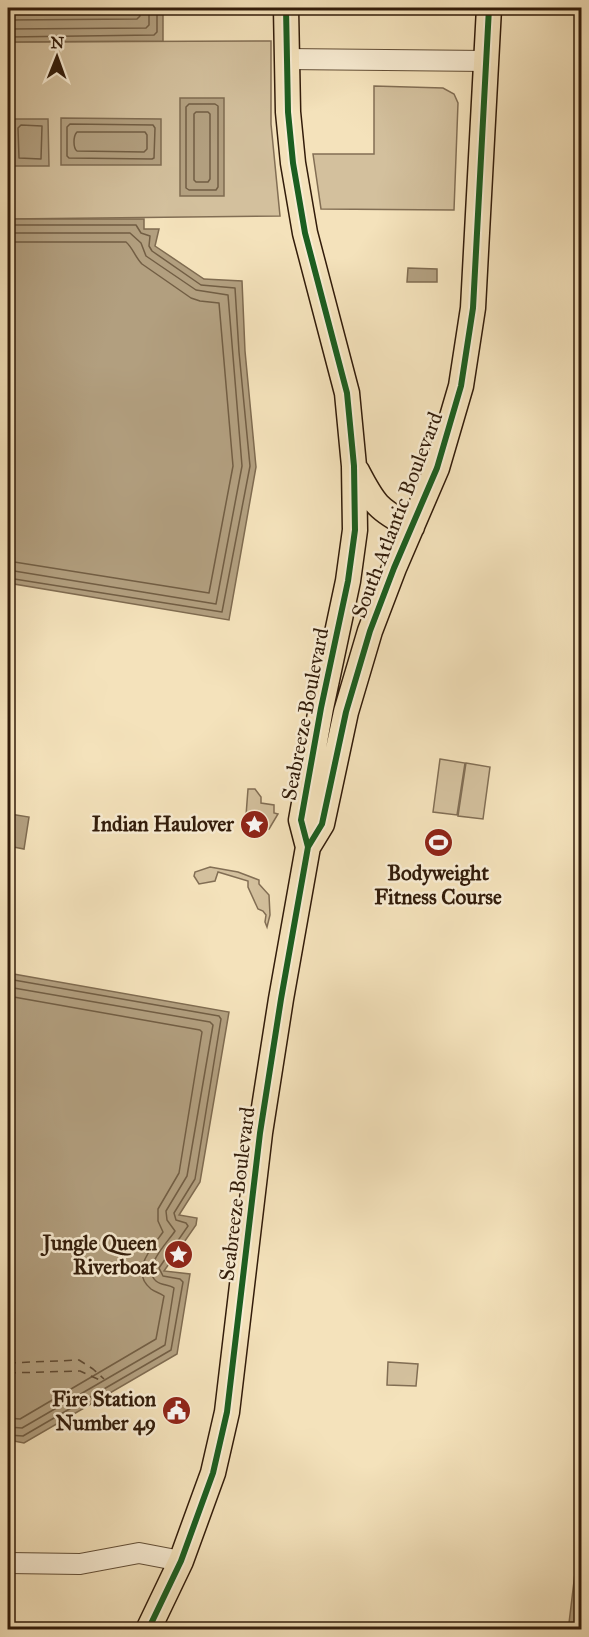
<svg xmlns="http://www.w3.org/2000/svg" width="589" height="1637" font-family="'IM FELL Great Primer',serif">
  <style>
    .green { fill: #d3c09d; stroke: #826e54; stroke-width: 1.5 }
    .water { fill: #b29f7f; stroke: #7f6b50; stroke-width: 1.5 }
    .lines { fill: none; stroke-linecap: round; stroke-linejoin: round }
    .shore { stroke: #725e44; stroke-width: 1.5 }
    .ferry { stroke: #5f4a33; stroke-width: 1.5; stroke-dasharray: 8 6; stroke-linecap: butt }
    .minor-casing { stroke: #624e36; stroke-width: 22 }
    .major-casing { stroke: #321c0a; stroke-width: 27 }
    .minor { stroke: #f8ecd3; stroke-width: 20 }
    .major { stroke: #f4e2bb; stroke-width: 24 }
    .cycleway-casing { stroke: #f8ecd3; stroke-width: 10 }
    .cycleway { stroke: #1b5e20; stroke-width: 6 }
    .labels { text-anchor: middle; stroke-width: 5; stroke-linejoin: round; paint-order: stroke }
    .street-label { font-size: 21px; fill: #321c0a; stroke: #f8ecd3 }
    .poi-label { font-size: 21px; font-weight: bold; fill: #321c0a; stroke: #f8ecd3; text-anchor: end }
  </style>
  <rect width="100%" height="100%" fill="#f4e2bb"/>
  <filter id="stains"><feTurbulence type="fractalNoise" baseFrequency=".00333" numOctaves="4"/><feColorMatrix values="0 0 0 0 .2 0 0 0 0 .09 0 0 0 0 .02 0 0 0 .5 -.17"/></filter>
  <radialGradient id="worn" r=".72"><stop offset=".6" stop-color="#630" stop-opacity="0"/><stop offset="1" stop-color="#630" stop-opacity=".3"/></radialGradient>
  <path class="green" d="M271 41V124L280 216 8 219V42Z
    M374 86 443 88 454 94 458 103 454 210 321 209 313 154H374Z
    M440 759 465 763 457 815 433 812Z
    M466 763 490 767 483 819 458 816Z
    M248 789H255L261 797V803L274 805V813L278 814 269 829 259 832 245 829Z
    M210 867 238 872 259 880V884L269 895 270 915 267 927 265 922 266 915 263 911 258 909 248 887V881L218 872 215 881 199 884 194 876 195 872Z
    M388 1362 418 1364 416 1386 387 1385Z"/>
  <path class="water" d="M8 8H163V41L8 42Z
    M180 98H224V196H180Z
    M61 118 161 119V165H61Z
    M12 119H48L49 166H12Z
    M8 219H144V229H159L155 246 204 279 242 281 245 351 256 467 229 620 8 583Z
    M408 268 437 269V282H407Z
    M10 814 29 817 24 849 8 846Z
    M8 973 229 1012 200 1182 179 1215 197 1218 196 1225 164 1271 190 1274 177 1354 24 1443 8 1440Z
    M581 1523V1629H569V1623Z"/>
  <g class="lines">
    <path class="shore" d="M8 20 137 19 140 16V8
      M8 29 146 28 149 25V8
      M8 37 154 35 157 32V8
      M189 104H215L218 106V187L216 190H189L186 188V107Z
      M196 112H208L210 114V179L208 182H196L194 180V114Z
      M70 124 153 125 155 128 154 158 152 159 69 158 67 156V127Z
      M21 125 42 126 41 159 19 158 18 128Z
      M77 132H145L147 135V149L144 152 77 151C73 148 73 136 77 132Z
      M8 225H136L141 233 150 236 149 246 152 251 201 285 235 288 239 352 250 466 222 612 8 578
      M8 233H130L141 243 146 256 196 290 228 295 242 466 216 604 8 570
      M8 242H126C133 248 135 257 142 264L191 298 200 301 219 303 233 466 209 593 8 561
      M8 979 219 1016 221 1019 195 1179 174 1213 176 1220 186 1223 188 1226 159 1268 163 1276 180 1279 183 1282 171 1350 23 1436 8 1435
      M8 987 210 1022 213 1025 187 1176 166 1211 167 1220 175 1231C168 1242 141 1268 156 1281 162 1286 169 1284 174 1288L165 1345 22 1428 8 1427
      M8 996 200 1030 202 1032 179 1173 158 1209V1221L163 1232C152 1248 129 1271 151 1289 155 1292 160 1293 164 1296L156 1339 20 1419 8 1418"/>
    <path class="ferry" d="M8 1363 79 1360 93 1369 104 1379
      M8 1373 80 1371 102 1381"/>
    <defs>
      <path id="minor" d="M286 59 486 61
        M8 1563 80 1564 139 1553 181 1561"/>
      <path id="major" d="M357 471C374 504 378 510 412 527
        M308 847 322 824 346 712 370 631 394 568 437 468 461 386 473 308 489 8
        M148 1630 181 1561 213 1473 227 1412 260 1133 281 999 308 847 301 820 321 708 348 581 355 530 354 466 347 393 305 233 293 163 288 112 286 8"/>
    </defs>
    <use href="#minor" class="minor-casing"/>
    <use href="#major" class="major-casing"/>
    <use href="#minor" class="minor"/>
    <use href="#major" class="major"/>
    <defs>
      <path id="cycleway" d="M308 847 322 824 346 712 370 631 394 568 437 468 461 386 473 308 489 8
        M148 1630 181 1561 213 1473 227 1412 260 1133 281 999 308 847 301 820 321 708 348 581 355 530 354 466 347 393 305 233 293 163 288 112 286 8"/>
    </defs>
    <use href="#cycleway" class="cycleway-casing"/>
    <use href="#cycleway" class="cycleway"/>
  </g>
  <defs>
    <symbol id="sight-disc" viewBox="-11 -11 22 22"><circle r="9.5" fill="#8f2418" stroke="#f8ecd3"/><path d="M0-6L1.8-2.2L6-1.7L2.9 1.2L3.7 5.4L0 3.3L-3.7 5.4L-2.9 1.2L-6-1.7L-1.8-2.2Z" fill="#fff"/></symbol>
    <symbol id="stadium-disc" viewBox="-11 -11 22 22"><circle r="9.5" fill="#8f2418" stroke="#f8ecd3"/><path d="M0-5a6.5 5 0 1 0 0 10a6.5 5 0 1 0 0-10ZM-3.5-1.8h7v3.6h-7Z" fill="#fff"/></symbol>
    <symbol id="civic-disc" viewBox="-11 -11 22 22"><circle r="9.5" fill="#8f2418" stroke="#f8ecd3"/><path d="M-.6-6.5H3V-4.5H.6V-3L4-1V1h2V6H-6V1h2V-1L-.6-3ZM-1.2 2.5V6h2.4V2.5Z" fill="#fff"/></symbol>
  </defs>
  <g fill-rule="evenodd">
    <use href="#sight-disc" x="238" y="808" width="33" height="33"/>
    <use href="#stadium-disc" x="422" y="826" width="33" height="33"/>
    <use href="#sight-disc" x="162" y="1238" width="33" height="33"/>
    <use href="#civic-disc" x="160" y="1394" width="33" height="33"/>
  </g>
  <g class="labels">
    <g class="street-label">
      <text transform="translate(397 515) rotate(-69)" y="7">South Atlantic Boulevard</text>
      <text transform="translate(305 714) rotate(-79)" y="7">Seabreeze Boulevard</text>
      <text transform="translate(237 1194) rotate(-83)" y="7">Seabreeze Boulevard</text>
    </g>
    <g class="poi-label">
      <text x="234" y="831">Indian Haulover</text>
      <text x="438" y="880" text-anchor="middle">Bodyweight<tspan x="438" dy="24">Fitness Course</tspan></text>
      <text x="157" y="1250">Jungle Queen<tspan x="157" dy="24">Riverboat</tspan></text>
      <text x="156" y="1406">Fire Station<tspan x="156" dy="24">Number 49</tspan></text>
    </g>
  </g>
  <rect width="589" height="1637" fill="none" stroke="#f4e2bb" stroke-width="30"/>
  <rect x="9" y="9" width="571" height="1619" fill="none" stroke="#321c0a" stroke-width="3"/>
  <rect x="15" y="15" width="559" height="1607" fill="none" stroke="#321c0a" stroke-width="1.5"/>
  <g transform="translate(57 57) rotate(1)" stroke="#f8ecd3" stroke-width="4.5" paint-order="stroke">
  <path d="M0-4.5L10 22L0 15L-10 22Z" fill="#321c0a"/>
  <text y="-9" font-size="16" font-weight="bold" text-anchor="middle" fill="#321c0a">N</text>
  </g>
  <rect width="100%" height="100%" filter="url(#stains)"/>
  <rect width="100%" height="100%" fill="url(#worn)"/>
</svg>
